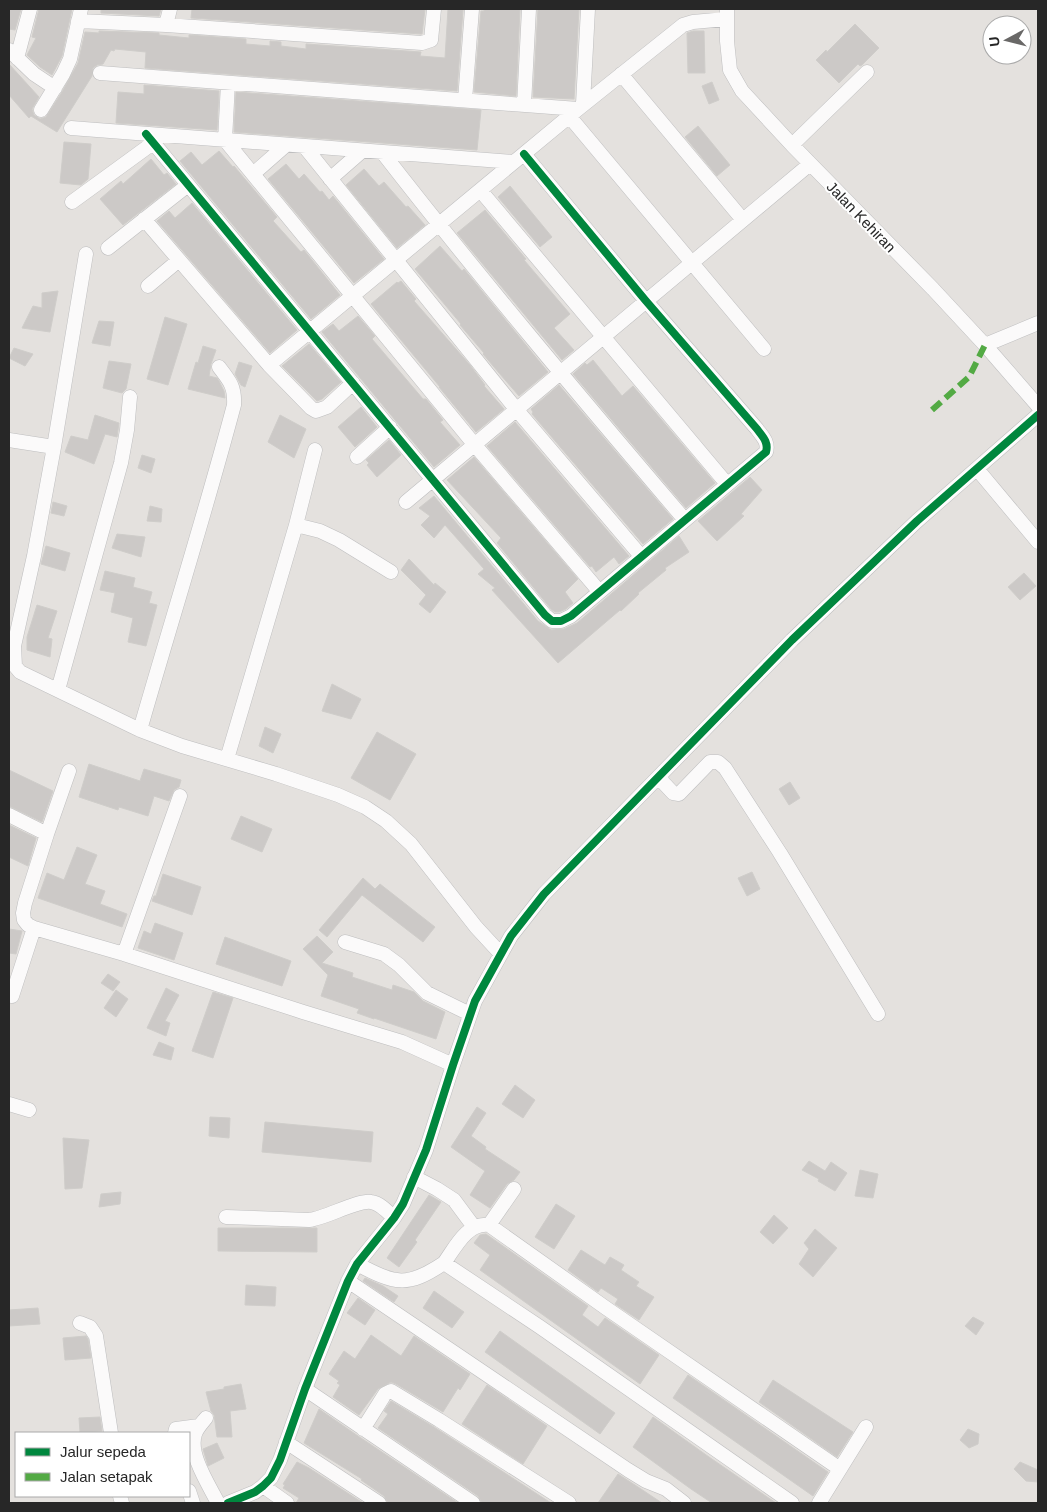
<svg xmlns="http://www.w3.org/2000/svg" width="1047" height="1512" font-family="Arial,sans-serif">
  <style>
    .building { fill: #ccc9c7; stroke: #cfcdca }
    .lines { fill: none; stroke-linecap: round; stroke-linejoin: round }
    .minor-casing { stroke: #bebebf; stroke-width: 15 }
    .minor { stroke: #fbfafa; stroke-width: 14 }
    .quiet { stroke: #53aa44; stroke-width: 6; stroke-dasharray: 12 6; stroke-linecap: butt }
    .cycleway-casing { stroke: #fff; stroke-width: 11 }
    .cycleway { stroke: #00873e; stroke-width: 8 }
    .labels { text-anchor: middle; stroke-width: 4; stroke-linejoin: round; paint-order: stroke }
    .street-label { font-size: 15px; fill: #272727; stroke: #fff }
  </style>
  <rect width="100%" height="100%" fill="#e4e1de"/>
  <path class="building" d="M9 9H21L15 30 9 29Z
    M39 9H72L62 56 52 75 40 67 27 55 36 38 32 37Z
    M101 9H161L159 16 101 13Z
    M192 9H425L422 34H421L191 18Z
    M448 9 463 10 457 91 145 68 146 52 115 49 114 51 111 50 103 64 97 65 93 68 92 76 57 132 31 116 29 118 9 95V64L39 97 32 109 34 115 40 119 46 117 62 92 78 63 85 32 99 33V31L159 33V35L189 38V35L246 39V44L270 46V41L281 42V46L306 49V44L421 52 420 56 445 58Z
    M484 9H520L516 96 474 92 481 11H484Z
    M538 9H579L574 99 533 97Z
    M855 24 879 48 862 65 860 66 858 64 839 83 816 60 826 50 827 52Z
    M693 31H704L705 73H688L687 33Z
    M712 82 719 100 709 104 702 86Z
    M144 85 219 91 217 130 116 123 118 92 144 94Z
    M236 92 481 110 477 150 234 132Z
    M698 126 730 165 717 176 685 137Z
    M64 142 91 144 88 179 81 185 60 183Z
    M219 151 233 167 234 166 277 217 273 221 301 252 304 250 340 295 311 319 180 161 191 152 202 165Z
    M151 159 164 175 167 173 176 184 123 225 100 199 121 181 123 184Z
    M286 164 299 179 304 174 320 192 322 191 329 200 333 196 384 259 354 283 268 179Z
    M364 169 379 186 384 182 406 207 408 206 425 225 397 248 346 185Z
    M510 186 552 237 540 247 498 197Z
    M192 203 297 330 270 353 157 221 169 211 175 218Z
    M485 210 526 259 524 260 570 314 554 328 574 350 562 360 457 233Z
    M440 246 462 271 464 269 548 372 519 396 499 373 483 354 484 353 460 325 461 324 415 269Z
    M401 281 416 299 414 301 470 365 485 385 484 386 504 409 476 432 439 387H440L371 304 397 282 398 283Z
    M58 291 50 332 22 328 33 306 42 308V293Z
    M358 316 375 336 372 339 423 399H426L443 420 440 422 460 445 434 467 322 332 333 324 339 331Z
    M165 317 187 324 168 385 147 379Z
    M99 321 114 322 110 346 92 343Z
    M309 344 341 382 322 399 317 401 282 366Z
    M203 346 216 350 211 364 209 376 217 378 219 381 224 391 225 398 188 389 196 362 198 363Z
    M14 348 33 354 25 366 9 358Z
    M593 360 622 396 633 386 715 483 686 508 573 374 585 363 587 365Z
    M109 361 131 364 126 389 122 393 103 388Z
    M239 362 252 366 245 387 241 385 235 374Z
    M559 385 673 519 643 544 532 414 533 412 531 409Z
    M361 407 377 427 355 447 338 427Z
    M95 415 119 423 117 437 105 434 94 464 65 452 71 436 88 440Z
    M280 415 306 429 294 458 268 442Z
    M515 422 629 556 619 564 614 557 596 572 592 566 590 567 487 446Z
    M389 440 401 455 377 477 367 465 369 463 366 460Z
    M142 455 155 459 151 473 138 468Z
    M474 457 578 579 565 592 573 603 566 609 559 612H555L551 609 497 543 501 538 447 480Z
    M750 477 762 490 741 514 744 516 717 541 698 521Z
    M434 496 538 621 551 630 564 629 577 623 679 536 689 552 665 568 666 570 638 593 639 594 621 611 620 610 558 663 492 590 495 588 478 574 484 569 445 525 434 538 421 525 430 516 419 508Z
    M53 502 67 506 64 516 51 513Z
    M150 506 162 509 161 522 147 521Z
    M117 534 145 537 141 557 112 548Z
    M46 546 70 553 65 571 41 564Z
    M409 559 434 585 435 583 446 592 430 613 419 604 426 595 401 570Z
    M105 571 135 578 133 587 152 592 149 603 157 605 146 646 128 642 133 618 111 612 115 593 100 590Z
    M1024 573 1036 586 1020 600 1008 587Z
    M37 605 57 611 48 638 52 639 50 657 27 650V637Z
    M332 684 361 699 351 719 322 711Z
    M265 727 281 734 273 753 259 746Z
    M377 732 416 754 390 800 351 778Z
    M89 764 140 781 144 769 181 780 179 787 174 790 169 801 154 796 148 816 119 807 118 810 79 797Z
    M9 770 53 791 42 822 9 806Z
    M790 782 800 798 789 805 779 789Z
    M241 816 272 829 262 852 231 839Z
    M9 825 36 838 28 866 9 857Z
    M77 847 97 855 85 884 105 891 100 904 127 914 122 927 38 898 47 873 64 880Z
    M752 872 760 889 747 896 738 878Z
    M163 874 201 887 192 915 152 901 154 896H156Z
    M363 878 375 889 380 884 435 927 423 942 362 895 327 937 319 930Z
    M155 923 183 933 174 960 138 948 144 931 151 934Z
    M9 929 22 931 16 954 9 953Z
    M317 936 333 952 322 963 353 973 352 977 392 990 393 985 414 992 423 1001 445 1012 436 1039 374 1018V1019L357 1013 359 1009 321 996 328 975 303 949Z
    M225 937 291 961 282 986 216 964Z
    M108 974 120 982 113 991 101 983Z
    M166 988 179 995 165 1021 170 1023 166 1036 147 1028Z
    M116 990 128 999 116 1017 104 1008Z
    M213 992 233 998 213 1058 192 1051Z
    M159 1042 174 1048 171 1060 153 1055Z
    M515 1085 535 1100 523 1118 502 1104Z
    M477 1107 486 1113 471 1136 486 1147 485 1149 520 1172 514 1180 507 1184 490 1208 470 1195 485 1171 451 1147Z
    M210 1117 230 1118 229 1138 209 1136Z
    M265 1122 373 1132 371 1162 262 1152Z
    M63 1138 89 1140 82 1188 65 1189Z
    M809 1161 825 1171 831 1162 847 1173 835 1191 818 1181 819 1179 802 1170Z
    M860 1170 878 1174 873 1198 855 1196Z
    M121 1192 120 1204 99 1207 101 1194Z
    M429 1195 441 1202 415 1240 417 1242 399 1267 387 1258Z
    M556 1204 575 1216 554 1249 535 1237Z
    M774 1215 788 1228 773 1244 760 1232Z
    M218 1228H317V1252L218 1251Z
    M815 1229 837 1248 813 1277 799 1264 809 1249 804 1243Z
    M486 1234 588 1306 582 1315 598 1327 605 1318 659 1355 640 1384 480 1270 490 1255 474 1243 480 1235Z
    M581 1250 605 1265 610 1257 624 1265 621 1270 639 1282 636 1286 654 1297 639 1320 615 1304 618 1299 601 1288 598 1292 568 1270Z
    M365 1278 383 1286 398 1296 394 1302 363 1281Z
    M246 1285 276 1287 275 1306 245 1305Z
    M434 1291 464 1312 452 1328 423 1308Z
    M358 1298 375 1310 365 1325 347 1313Z
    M38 1308 40 1324 9 1326V1310Z
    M973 1317 984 1323 976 1335 965 1326Z
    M500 1331 615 1413 600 1434 485 1352Z
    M371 1335 401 1356 414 1336 470 1374 460 1390 458 1388 443 1412 396 1384 391 1382 378 1389 359 1415 333 1397 340 1385 337 1383 339 1381 329 1374 344 1351 355 1359Z
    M86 1336 88 1339 91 1358 65 1360 63 1338Z
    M688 1375 828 1472 813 1496 673 1398Z
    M773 1380 853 1432 837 1457 759 1402Z
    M241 1384 246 1409 230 1411 232 1437H217L214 1415 211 1411 206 1392 224 1389V1387Z
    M487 1385 547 1426 523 1464 462 1424Z
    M391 1401 434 1427 551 1503H482L478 1496 378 1428 388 1414 384 1411Z
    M319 1409 358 1436 458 1503H388L384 1496 361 1480 362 1479 304 1443Z
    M100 1417 102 1431 80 1432 79 1418Z
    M653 1417 709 1457 776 1503H712L691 1489 633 1447Z
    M968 1429 979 1434 978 1444 969 1448 960 1440Z
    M217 1443 224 1458 208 1466 203 1449Z
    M297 1462 309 1468 363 1503H296L299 1498 283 1488 285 1485 283 1484Z
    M1020 1462 1038 1470V1482L1026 1481 1014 1469Z
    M618 1474 638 1487 662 1503H598Z"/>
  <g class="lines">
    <defs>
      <path id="minor" d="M727 9V41L730 70 742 91 792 145 933 289 985 345 1038 406
        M78 21 166 25 422 43 431 40 434 9
        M166 25 170 9
        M9 50 34 74 55 88
        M17 58 30 9
        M100 73 578 109
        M621 74 743 220
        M228 83 225 140 474 444 599 591
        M465 100 472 9
        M583 104 588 9
        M524 105 529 9
        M41 110 63 74 70 59 81 9
        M569 116 764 349
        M71 128 513 162
        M146 134 545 615 552 621H561L571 616 766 452C769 442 762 436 757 429L646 301 524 154
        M792 145 867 72
        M304 146 516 409 641 556
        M382 152C480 278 582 399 685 520
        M253 174 286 145
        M330 179 362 151
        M480 190 727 484
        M72 202 153 143
        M144 219 269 365 578 109 683 25 693 22 726 19
        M108 248 188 185
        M86 254 54 447 34 556 14 646 15 666 20 672 140 730 182 746 276 774 338 795 365 807 386 821 411 844 476 927 500 953
        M148 286 179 260
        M985 345 1038 323
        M269 365 311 408 316 411 327 407 353 383
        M9 440 54 447
        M357 457 390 427
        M977 469 1038 542
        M406 502 810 164
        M296 525 320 531 339 540 391 572
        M58 690 121 463 127 430 130 397
        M140 730C171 622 205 514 234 405 235 387 230 381 219 367
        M227 759 296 525 315 450
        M659 778 673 793 679 794 710 762H718L725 768 780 853 878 1014
        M9 815 47 834 25 903 23 913 24 920 28 925 34 928 124 954 303 1012 402 1042 453 1065
        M47 834 69 771
        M345 942 384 954 399 965 427 993 470 1014
        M124 954 180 796
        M12 996 34 928
        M9 1104 29 1110
        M414 1177 437 1189 454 1200 474 1227
        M226 1217 309 1220C326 1218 357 1200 371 1202 380 1203 388 1212 394 1218
        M489 1225 514 1189
        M444 1263C455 1248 467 1222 489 1225L606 1308 840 1469
        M357 1264C395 1284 407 1288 444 1263L540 1327 792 1503
        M348 1281 628 1470 646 1481 666 1489 684 1503
        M80 1323 90 1327 96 1336 111 1433
        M305 1389 473 1503
        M206 1418C202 1423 197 1428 195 1434 188 1454 209 1485 218 1503
        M363 1429 385 1394 391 1391 439 1420 569 1503
        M175 1433 176 1429 199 1426
        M286 1442 379 1503
        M263 1486 287 1503
        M189 1491 193 1503
        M120 1496 122 1503
        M228 1503 255 1492 263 1486 271 1478 280 1460 305 1389 348 1281 357 1264 394 1218 403 1204 426 1150 453 1065 475 1001 511 936 544 894 792 640 917 521 1038 415
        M819 1503 866 1427"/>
    </defs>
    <use href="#minor" class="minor-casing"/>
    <use href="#minor" class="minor"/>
    <path class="quiet" d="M932 410 969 377 985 345"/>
    <defs>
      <path id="cycleway" d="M146 134 545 615 552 621H561L571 616 766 452C769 442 762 436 757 429L646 301 524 154
        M228 1503 255 1492 263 1486 271 1478 280 1460 305 1389 348 1281 357 1264 394 1218 403 1204 426 1150 453 1065 475 1001 511 936 544 894 792 640 917 521 1038 415"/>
    </defs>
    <use href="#cycleway" class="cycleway-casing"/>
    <use href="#cycleway" class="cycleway"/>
  </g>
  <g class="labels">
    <g class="street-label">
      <text transform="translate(861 217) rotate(46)" y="5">Jalan Kehiran</text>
    </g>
  </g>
  <rect width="1047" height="1512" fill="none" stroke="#272727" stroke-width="20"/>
  <rect x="15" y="1432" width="175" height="65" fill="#ffffff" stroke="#a9a9a9"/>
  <rect x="25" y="1448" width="25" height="8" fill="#00873e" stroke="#a9a9a9"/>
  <text x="60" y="1457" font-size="15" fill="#272727">Jalur sepeda</text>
  <rect x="25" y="1473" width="25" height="8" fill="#53aa44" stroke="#a9a9a9"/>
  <text x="60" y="1482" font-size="15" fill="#272727">Jalan setapak</text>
  <g transform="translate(1007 40) rotate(263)"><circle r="24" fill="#ffffff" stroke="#a9a9a9"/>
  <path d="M0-4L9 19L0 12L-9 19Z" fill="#696867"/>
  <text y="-8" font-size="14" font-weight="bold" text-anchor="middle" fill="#272727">U</text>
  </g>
</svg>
